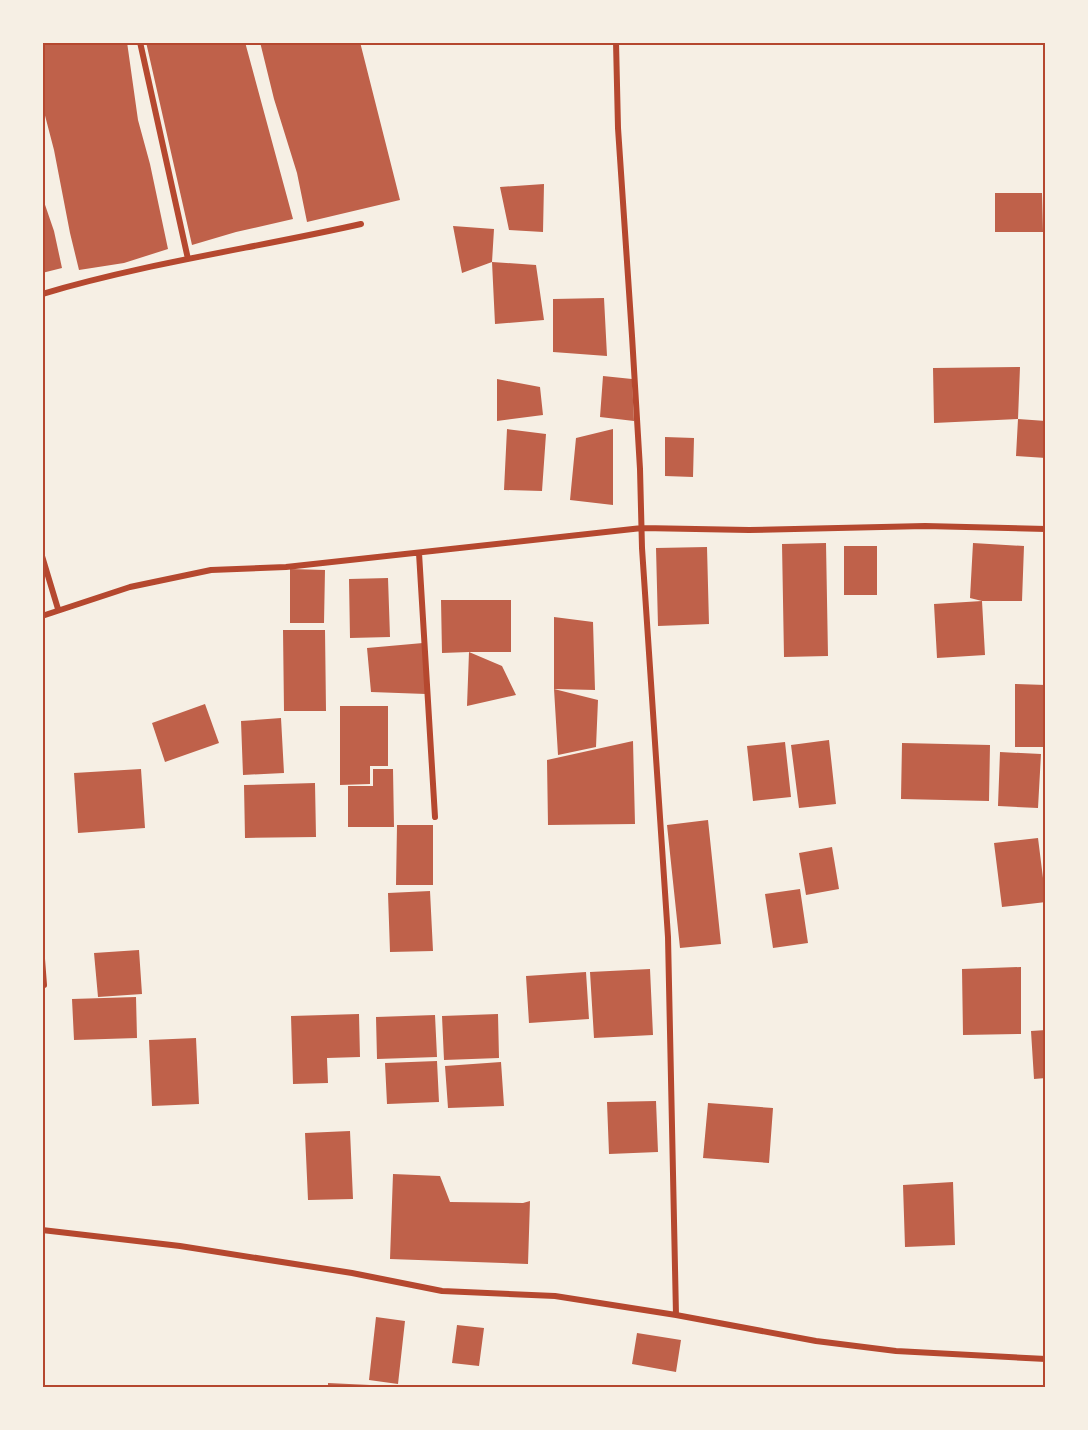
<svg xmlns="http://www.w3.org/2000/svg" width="1088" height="1430" font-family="'Times New Roman',serif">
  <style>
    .building { fill: #bf614a }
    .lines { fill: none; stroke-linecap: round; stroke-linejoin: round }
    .minor { stroke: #b5482f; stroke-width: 6 }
    .neatline { fill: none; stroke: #b5482f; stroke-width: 2 }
  </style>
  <rect width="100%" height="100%" fill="#f6efe4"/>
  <path class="building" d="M42 42H127L138 120 150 164 168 249 124 263 79 270 70 233 54 150 42 104Z
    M146 42H245L293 219 236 232 192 245Z
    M260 42H360L400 200 307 222 297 173 274 99Z
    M544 184 543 232 509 230 500 187Z
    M995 193H1042L1043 232H995Z
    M42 196 54 231 62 268 42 273Z
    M453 226 494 229 492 262 462 273Z
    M492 262 536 265 544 320 495 324Z
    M604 298 607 356 553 352V299Z
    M1020 367 1018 419 934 423 933 368Z
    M603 376 632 379 634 421 600 417Z
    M497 379 540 387 543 415 497 421Z
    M1018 419 1046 421V458L1016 456Z
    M507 429 546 434 542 491 504 490Z
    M613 429V505L570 500 576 438Z
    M665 437 694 438 693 477 665 476Z
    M826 543 828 656 784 657 782 544Z
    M973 543 1024 546 1022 601H982L970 598Z
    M844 546H877V595H844Z
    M707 547 709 624 658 626 656 548Z
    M290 569 325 570 324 623H290Z
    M388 578 390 637 350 638 349 579Z
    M441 600H511V652H469L502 666 516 695 467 706 469 652 442 653Z
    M982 601 985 655 937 658 934 604Z
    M554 617 593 622 595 690 554 689 598 700 596 747 558 755 554 689Z
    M283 630H325L326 711H284Z
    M423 643 426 694 371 692 367 648Z
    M1015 684 1046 685V747H1015Z
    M205 704 219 743 165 762 152 723Z
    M340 706H388V766H370V784L340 785Z
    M281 718 284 773 243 775 241 721Z
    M829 740 836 804 799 808 791 745Z
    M633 741 635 824 548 825 547 760Z
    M785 742 791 797 753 801 747 746Z
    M902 743 990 745 989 801 901 799Z
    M1000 752 1041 754 1038 808 998 806Z
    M141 769 145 828 78 833 74 773Z
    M373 769H393L394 827H348V786H373Z
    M315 783 316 837 245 838 244 785Z
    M708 820 721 944 680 948 667 825Z
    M397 825H433V885H396Z
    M1038 838 1046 902 1002 907 994 843Z
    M832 847 839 889 806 895 799 853Z
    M800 889 808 943 773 948 765 894Z
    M430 891 433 951 390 952 388 893Z
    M139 950 142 994 98 997 94 953Z
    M1021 967V1034L963 1035 962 969Z
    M650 969 653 1035 594 1038 590 972Z
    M586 972 589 1019 529 1023 526 976Z
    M136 997 137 1038 74 1040 72 999Z
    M359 1014 360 1057 327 1058 328 1083 293 1084 291 1016Z
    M498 1014 499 1058 444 1060 442 1016Z
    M435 1015 437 1057 377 1059 376 1017Z
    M1046 1030V1078L1034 1079 1031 1031Z
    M196 1038 199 1104 152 1106 149 1040Z
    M437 1061 439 1102 387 1104 385 1063Z
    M501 1062 504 1106 448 1108 445 1066Z
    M656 1101 658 1152 609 1154 607 1102Z
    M708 1103 773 1108 769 1163 703 1158Z
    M350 1131 353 1199 308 1200 305 1133Z
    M393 1174 440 1176 450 1202 523 1203 530 1201 528 1264 390 1259Z
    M953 1182 955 1245 905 1247 903 1185Z
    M376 1317 405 1321 398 1384 369 1380Z
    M457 1325 484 1328 479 1366 452 1363Z
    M637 1333 681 1340 676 1372 632 1364Z
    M328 1383 391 1386V1388H328Z"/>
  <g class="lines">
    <path class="minor" d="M140 42 188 259
      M616 42 618 128 632 336 640 469 642 548 668 937 676 1315
      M42 294C146 263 255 248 361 224
      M419 553 435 817
      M42 556 58 609
      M42 616 130 587 211 570 286 567 642 528 749 530 925 526 1046 529
      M42 959 44 985
      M42 1230 180 1246 352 1273 442 1291 555 1296 676 1315 816 1341 896 1351 1046 1359"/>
  </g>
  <rect width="1088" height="1430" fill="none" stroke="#f6efe4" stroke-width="87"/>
  <rect x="44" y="44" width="1000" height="1342" class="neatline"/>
</svg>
